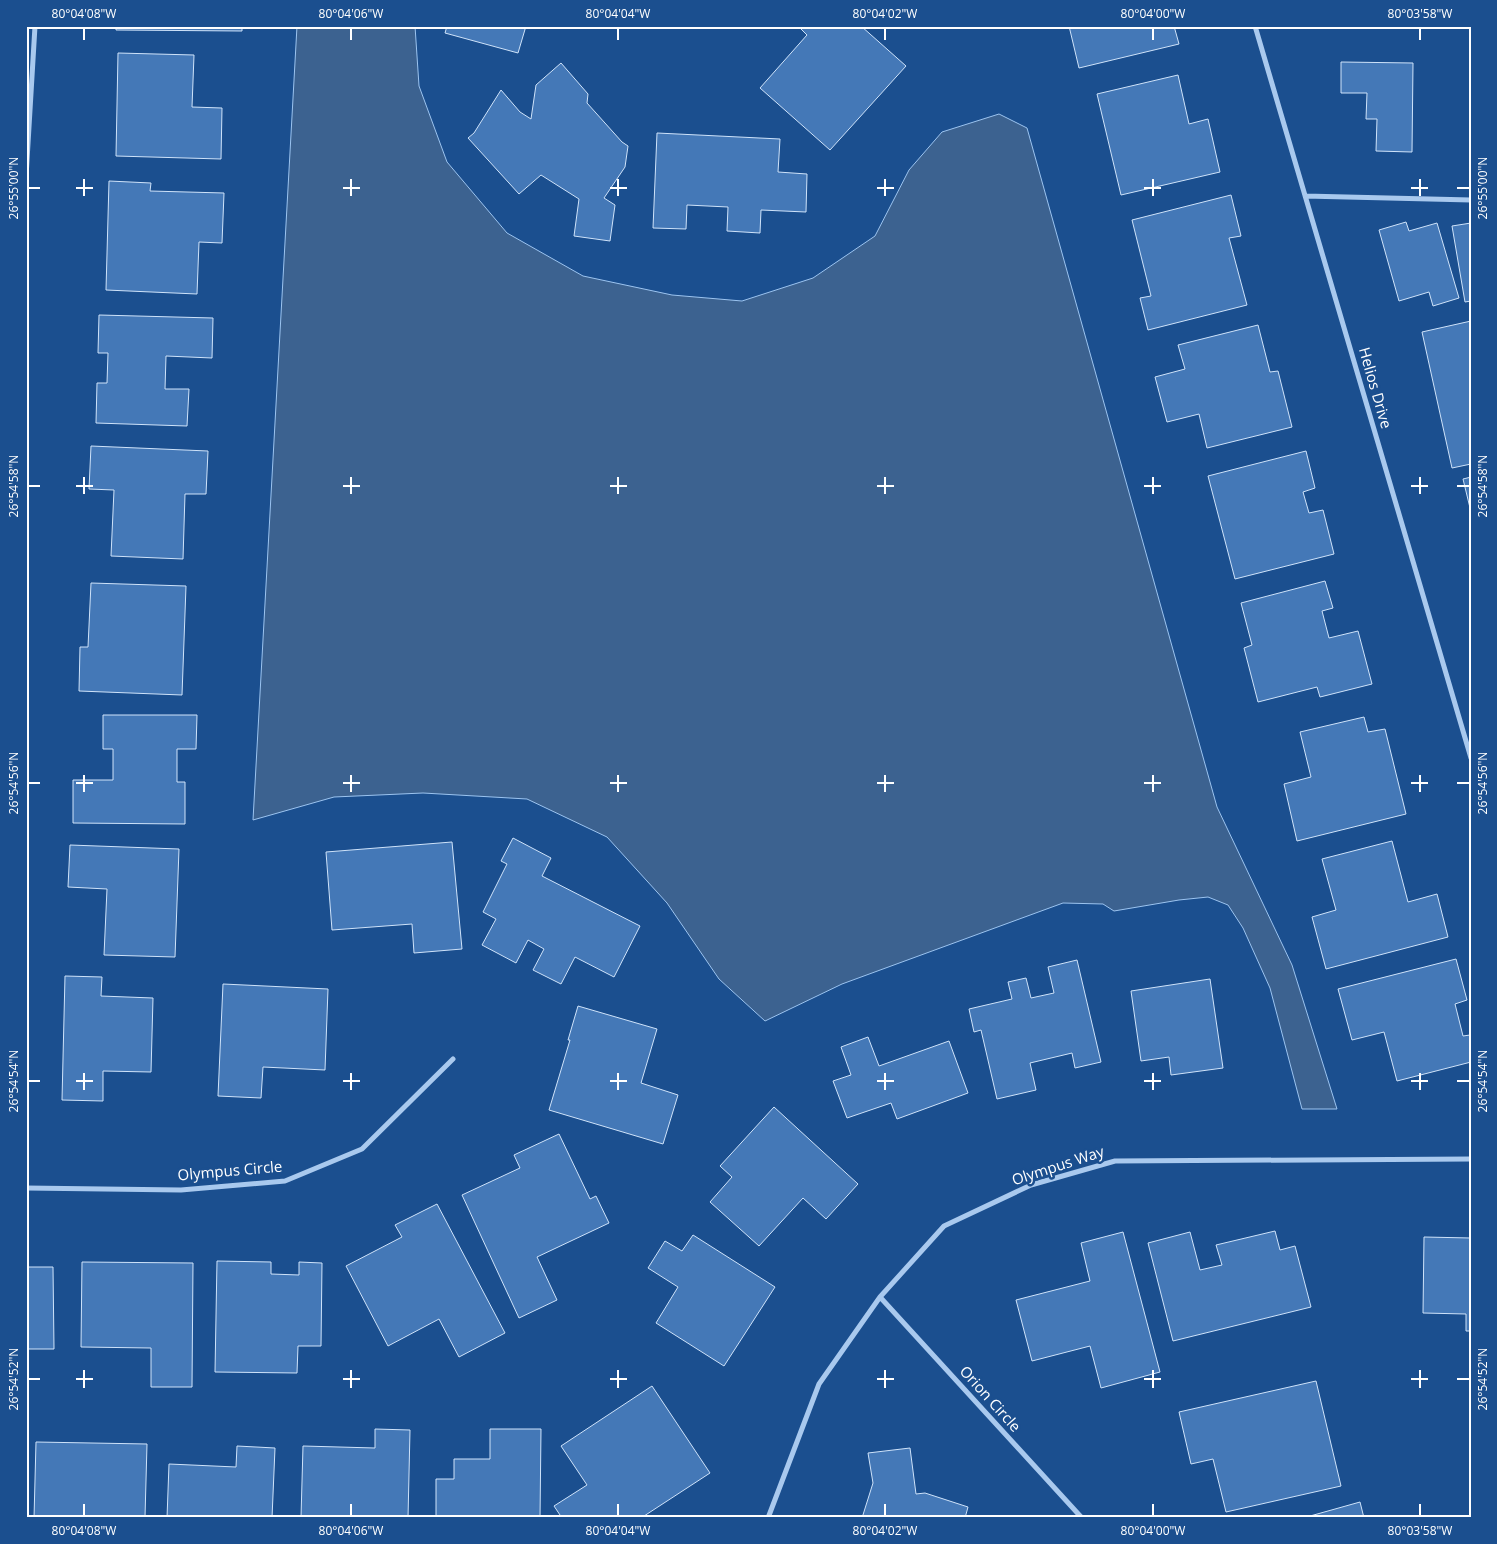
<svg xmlns="http://www.w3.org/2000/svg" width="1497" height="1544" font-family="'Open Sans',sans-serif">
  <style>
    .water { fill: #3c6290; stroke: #9cc4f0 }
    .building { fill: #4478b7; stroke: #cfe3fa }
    .lines { fill: none; stroke-linecap: round; stroke-linejoin: round }
    .minor { stroke: #a9c9ee; stroke-width: 5 }
    .ticks { fill: none; stroke: #fff; stroke-width: 2 }
    .labels { text-anchor: middle; stroke-width: 5; stroke-linejoin: round; paint-order: stroke }
    .street-label { font-size: 15px; fill: #fff; stroke: #1b4f8f }
    .neatline { fill: none; stroke: #fff; stroke-width: 2 }
    .ticks-label { font-size: 12px; text-anchor: middle; fill: #fff }
  </style>
  <rect width="100%" height="100%" fill="#1b4f8f"/>
  <path class="water" d="M297 26H415L419 86 447 162 507 233 583 276 672 295 742 301 813 278 875 236 909 170 942 132 999 114 1027 128 1217 807 1292 965 1337 1109H1302L1270 988 1243 928 1228 905 1208 897 1179 900 1114 911 1103 904 1063 903 842 984 765 1021 719 979 667 903 607 837 527 799 423 793 334 797 253 820Z"/>
  <path class="building" d="M116 26H242V31L116 30Z
    M447 26H526L518 53 445 33Z
    M798 26H861L906 66 830 150 760 88 807 35Z
    M1069 26H1174L1179 44 1079 68Z
    M118 53 194 55 192 107 222 108 221 159 116 156Z
    M1341 62 1413 63 1412 152 1376 151 1377 119H1366L1367 93H1341Z
    M561 63 588 94 587 103 622 142 628 146 625 167 604 198 615 205 610 241 574 236 579 199 541 175 519 194 468 138 474 133 501 90 520 112 531 119 536 85Z
    M1178 75 1189 124 1208 119 1220 172 1121 195 1097 94Z
    M657 133 780 139 778 172 807 174 806 212 761 210 760 233 727 231 728 207 687 205 686 229 653 228Z
    M109 181 151 183 150 191 224 193 222 243 199 242 197 294 106 290Z
    M1231 195 1241 236 1229 238 1247 305 1148 330 1140 298 1151 296 1132 220Z
    M1406 222 1409 231 1437 223 1459 298 1433 306 1429 292 1399 301 1379 230Z
    M1471 223V301L1465 302 1452 226Z
    M99 315 213 318 212 358 166 356 165 389H189L187 426 96 423 97 383H107L108 353H98Z
    M1471 321V464L1452 468 1422 332Z
    M1258 325 1270 372 1278 371 1292 427 1207 448 1199 414 1167 422 1155 377 1185 369 1178 345Z
    M91 446 208 451 206 494H185L183 559 111 556 114 490 89 489Z
    M1306 451 1315 488 1303 492 1309 513 1323 510 1334 554 1235 579 1208 476Z
    M1471 477V512L1463 479Z
    M1325 581 1333 608 1322 611 1329 638 1358 631 1372 684 1320 697 1317 687 1258 702 1244 648 1252 645 1241 603Z
    M91 583 186 586 182 695 79 691 80 647H88Z
    M103 715H197L196 749H177V782H185V824L73 823V780H113V749H103Z
    M1364 717 1368 732 1385 729 1406 814 1297 841 1284 784 1311 777 1300 732Z
    M513 838 551 858 542 876 640 926 614 977 575 957 561 984 533 970 544 949 528 940 516 963 482 945 496 919 483 912 507 864 501 861Z
    M1392 841 1408 902 1437 894 1448 937 1326 969 1312 917 1336 910 1322 859Z
    M452 842 462 949 414 953 412 924 332 930 326 852Z
    M70 845 179 849 175 957 104 955 107 889 68 887Z
    M1456 959 1467 1000 1455 1004 1463 1036 1470 1035 1471 1062 1397 1081 1384 1032 1352 1040 1338 989Z
    M1077 960 1101 1062 1075 1068 1072 1053 1030 1063 1036 1090 997 1099 981 1030 974 1032 969 1009 1012 999 1008 982 1026 978 1031 998 1054 993 1048 967Z
    M65 976 102 977 101 996 153 998 151 1072 103 1071V1101L62 1100Z
    M1210 979 1223 1068 1171 1075 1169 1057 1141 1061 1131 991Z
    M223 984 328 989 325 1070 263 1067 261 1098 218 1096Z
    M578 1006 657 1029 641 1083 678 1095 663 1144 549 1110 570 1040H568Z
    M868 1037 879 1066 949 1041 968 1093 897 1119 891 1103 847 1118 833 1081 851 1075 841 1047Z
    M774 1107 858 1184 826 1219 803 1198 759 1246 710 1202 732 1177 720 1166Z
    M559 1134 590 1199 596 1196 609 1223 537 1257 557 1300 519 1318 462 1195 520 1168 514 1155Z
    M437 1204 505 1333 459 1357 439 1319 388 1346 346 1266 402 1237 395 1225Z
    M1275 1231 1280 1250 1295 1246 1311 1307 1173 1341 1148 1243 1190 1232 1200 1270 1222 1265 1216 1245Z
    M1123 1232 1160 1372 1101 1388 1090 1346 1032 1361 1016 1300 1090 1281 1081 1243Z
    M693 1235 775 1287 724 1366 656 1323 678 1287 648 1268 665 1241 682 1251Z
    M1424 1237 1471 1238V1331H1466V1314L1423 1313Z
    M217 1261 271 1262V1274L299 1275V1262L322 1263 321 1346H298L297 1373 215 1372Z
    M82 1262 193 1263 192 1387H151V1348L81 1347Z
    M26 1267H53L54 1349H26Z
    M1316 1381 1341 1486 1226 1512 1213 1459 1191 1464 1179 1412Z
    M652 1386 710 1473 641 1518H562L554 1506 587 1485 561 1446Z
    M375 1429 410 1430 408 1518 301 1517 303 1446 375 1448Z
    M490 1429H541L540 1518H436V1479H454V1459H490Z
    M36 1442 147 1444 145 1517 79 1516V1518H34Z
    M237 1446 275 1448 272 1518H167L169 1464 236 1467Z
    M910 1448 916 1494 925 1493 968 1507 965 1518H862L873 1483 868 1453Z
    M1360 1502 1364 1518H1303Z"/>
  <g class="lines">
    <path class="minor" d="M1255 26 1471 758
      M26 177 35 26
      M1305 196 1471 200
      M26 1188 181 1190 285 1181 362 1149 453 1059
      M880 1297 1082 1518
      M768 1518 819 1384 880 1297 944 1226 1031 1185 1115 1161 1471 1159"/>
  </g>
  <path class="ticks" d="M84 28V40M351 28V40M618 28V40M885 28V40M1153 28V40M1420 28V40M84 179V196M351 179V196M618 179V196M885 179V196M1153 179V196M1420 179V196M28 188H40M76 188H93M343 188H360M610 188H627M877 188H894M1144 188H1161M1411 188H1428M1457 188H1470M84 477V494M351 477V494M618 477V494M885 477V494M1153 477V494M1420 477V494M28 486H40M76 486H93M343 486H360M610 486H627M877 486H894M1144 486H1161M1411 486H1428M1457 486H1470M84 775V792M351 775V792M618 775V792M885 775V792M1153 775V792M1420 775V792M28 783H40M76 783H93M343 783H360M610 783H627M877 783H894M1144 783H1161M1411 783H1428M1457 783H1470M84 1073V1090M351 1073V1090M618 1073V1090M885 1073V1090M1153 1073V1090M1420 1073V1090M28 1081H40M76 1081H93M343 1081H360M610 1081H627M877 1081H894M1144 1081H1161M1411 1081H1428M1457 1081H1470M84 1370V1388M351 1370V1388M618 1370V1388M885 1370V1388M1153 1370V1388M1420 1370V1388M28 1379H40M76 1379H93M343 1379H360M610 1379H627M877 1379H894M1144 1379H1161M1411 1379H1428M1457 1379H1470M84 1504V1516M351 1504V1516M618 1504V1516M885 1504V1516M1153 1504V1516M1420 1504V1516"/>
  <g class="labels">
    <g class="street-label">
      <text transform="translate(1375 388) rotate(74)" y="5">Helios Drive</text>
      <text transform="translate(1058 1166) rotate(-18)" y="5">Olympus Way</text>
      <text transform="translate(230 1171) rotate(-5)" y="5">Olympus Circle</text>
      <text transform="translate(990 1399) rotate(48)" y="5">Orion Circle</text>
    </g>
  </g>
  <rect width="1497" height="1544" fill="none" stroke="#1b4f8f" stroke-width="55"/>
  <rect x="28" y="28" width="1442" height="1488" class="neatline"/>
  <g class="ticks-label">
    <text x="84" y="18">80°04'08"W</text>
    <text x="351" y="18">80°04'06"W</text>
    <text x="618" y="18">80°04'04"W</text>
    <text x="885" y="18">80°04'02"W</text>
    <text x="1153" y="18">80°04'00"W</text>
    <text x="1420" y="18">80°03'58"W</text>
    <text transform="translate(14 188) rotate(-90)" y="4">26°55'00"N</text>
    <text transform="translate(1483 188) rotate(-90)" y="4">26°55'00"N</text>
    <text transform="translate(14 486) rotate(-90)" y="4">26°54'58"N</text>
    <text transform="translate(1483 486) rotate(-90)" y="4">26°54'58"N</text>
    <text transform="translate(14 783) rotate(-90)" y="4">26°54'56"N</text>
    <text transform="translate(1483 783) rotate(-90)" y="4">26°54'56"N</text>
    <text transform="translate(14 1081) rotate(-90)" y="4">26°54'54"N</text>
    <text transform="translate(1483 1081) rotate(-90)" y="4">26°54'54"N</text>
    <text transform="translate(14 1379) rotate(-90)" y="4">26°54'52"N</text>
    <text transform="translate(1483 1379) rotate(-90)" y="4">26°54'52"N</text>
    <text x="84" y="1535">80°04'08"W</text>
    <text x="351" y="1535">80°04'06"W</text>
    <text x="618" y="1535">80°04'04"W</text>
    <text x="885" y="1535">80°04'02"W</text>
    <text x="1153" y="1535">80°04'00"W</text>
    <text x="1420" y="1535">80°03'58"W</text>
  </g>
</svg>
